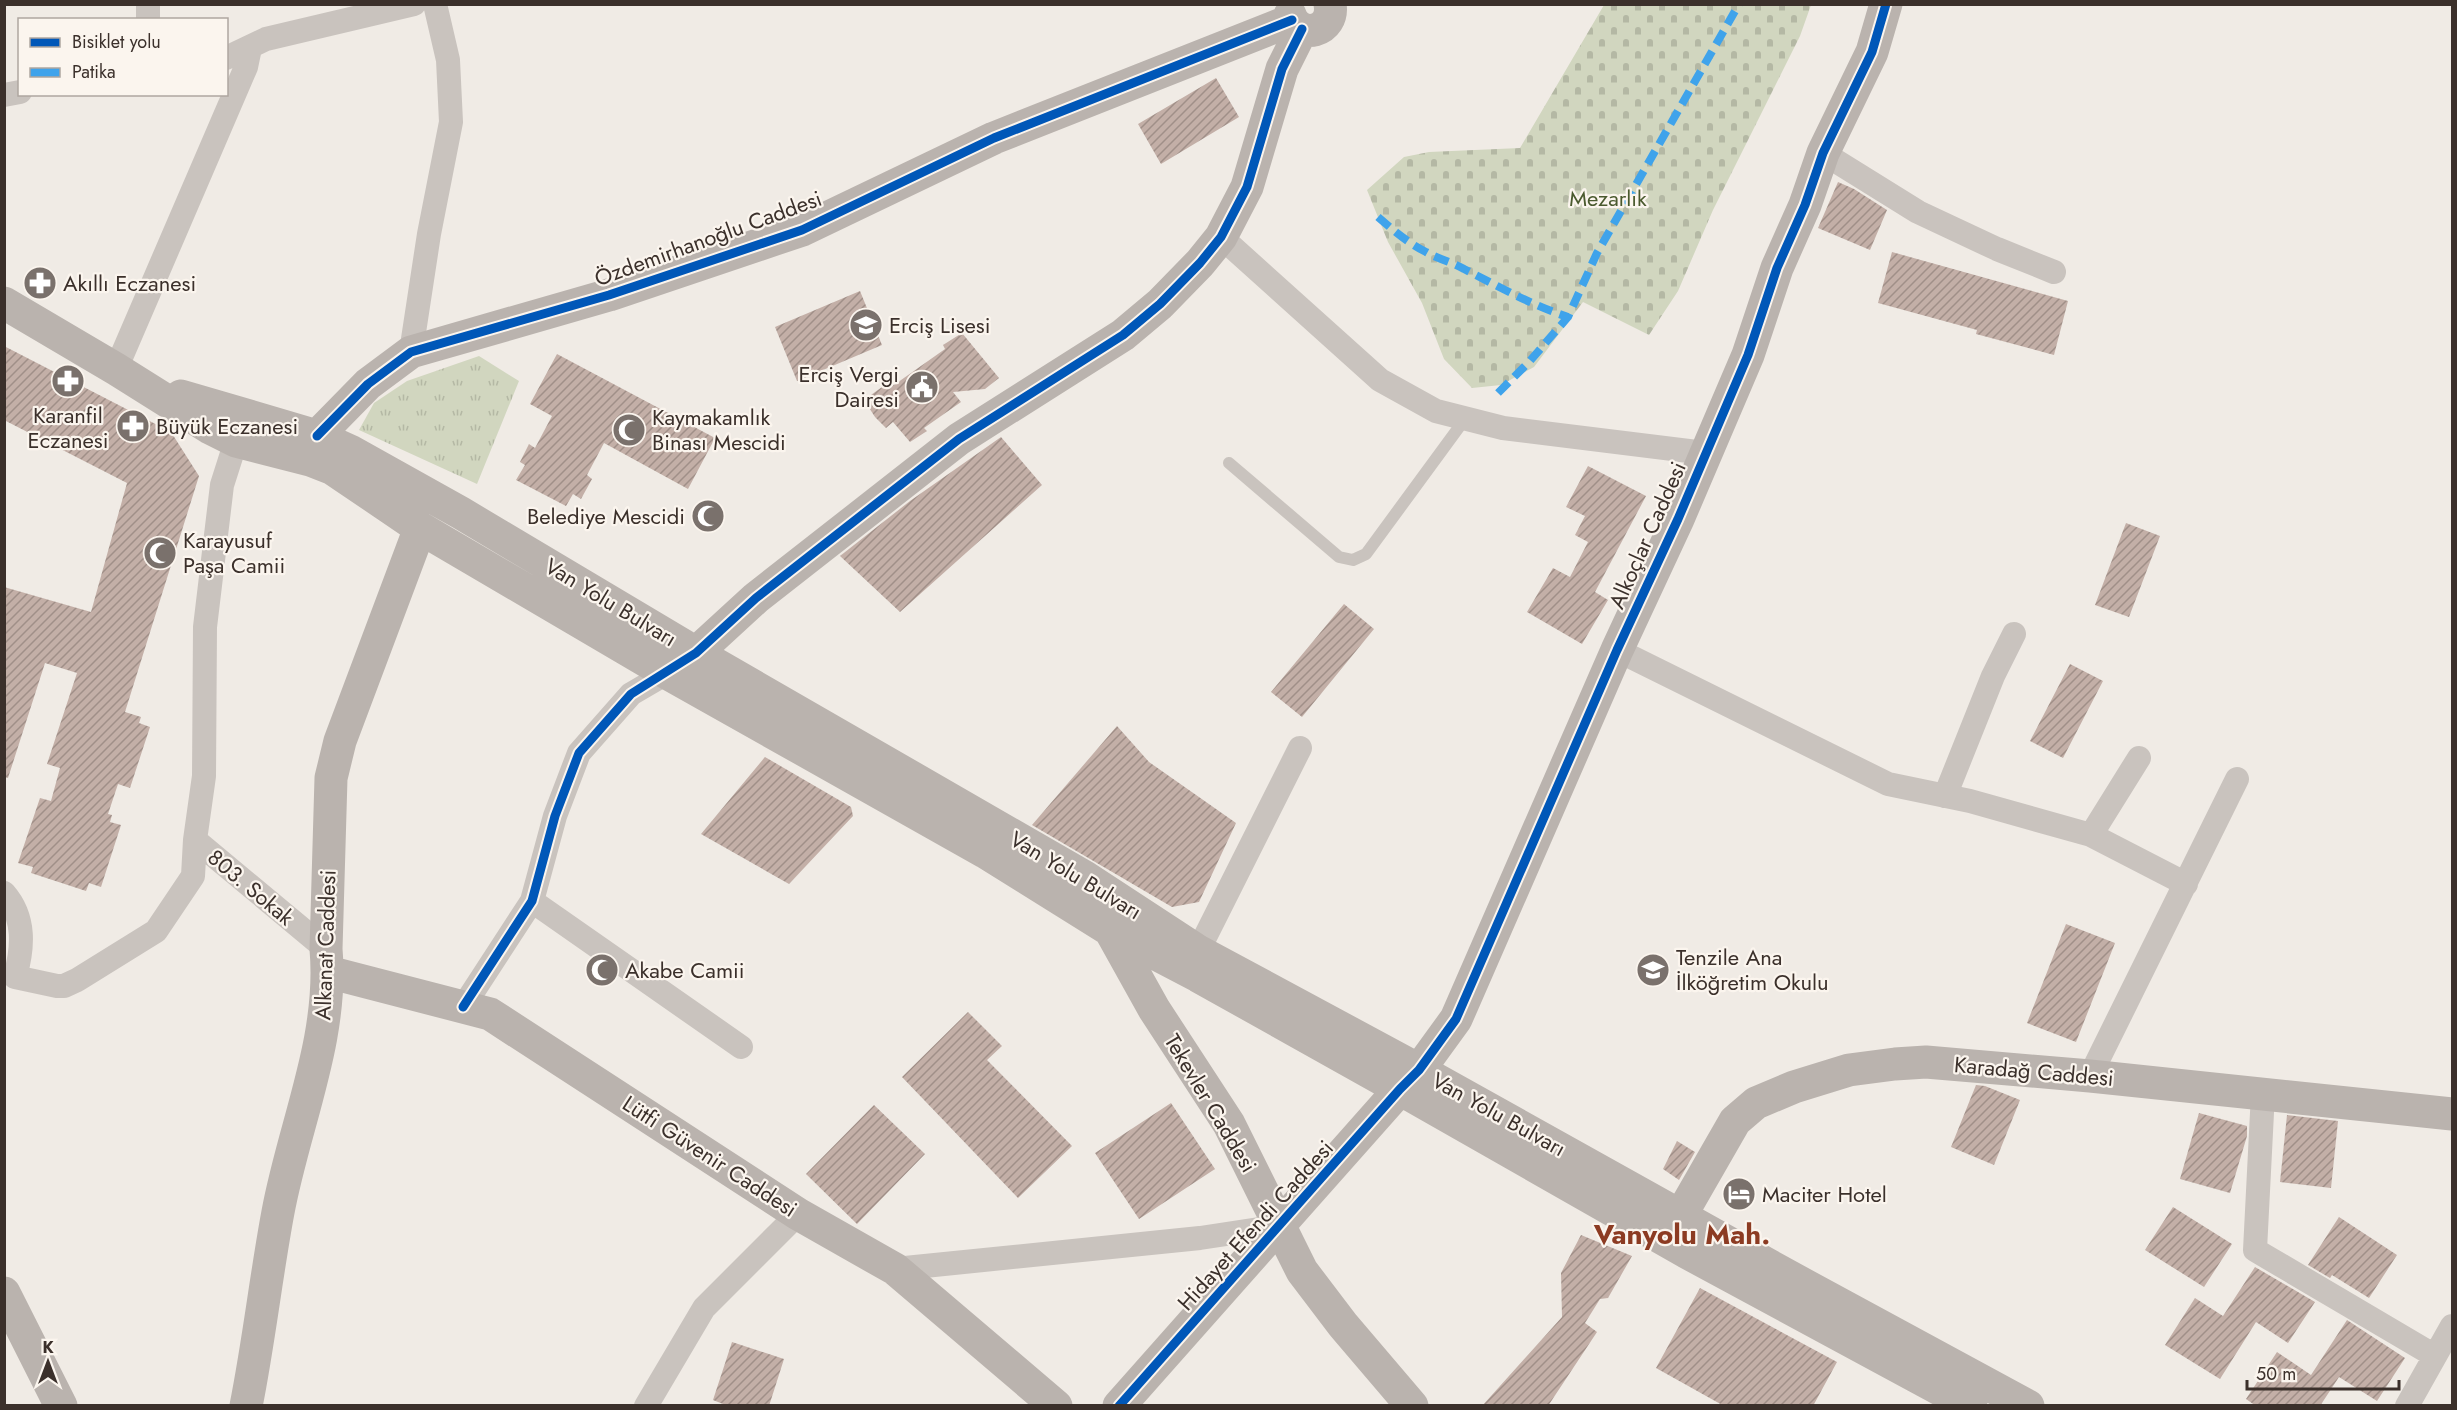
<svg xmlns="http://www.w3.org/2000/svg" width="2457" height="1410" font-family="Jost,sans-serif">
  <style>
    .grass { fill: url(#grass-tufts) }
    .cemetery { fill: url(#cemetery-stones) }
    .building { fill: url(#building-hatch) }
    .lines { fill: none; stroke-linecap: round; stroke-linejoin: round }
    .lane { stroke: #c9c3be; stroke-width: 12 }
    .street { stroke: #c9c3be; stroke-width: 24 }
    .secondary { stroke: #bab3ae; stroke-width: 33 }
    .quiet { stroke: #3fa3eb; stroke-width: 8; stroke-dasharray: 15 8; stroke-linecap: butt }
    .cycleway-casing { stroke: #fbf5ee; stroke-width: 13 }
    .cycleway { stroke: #0057b8; stroke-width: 9 }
    .labels { text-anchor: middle; stroke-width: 4.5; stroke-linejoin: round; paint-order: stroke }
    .park-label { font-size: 22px; fill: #4a5a2e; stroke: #fbf5ee }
    .street-label { font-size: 22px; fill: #3b302b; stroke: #fbf5ee }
    .poi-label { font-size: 22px; fill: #3b302b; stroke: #fbf5ee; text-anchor: start }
    .district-label { font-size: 28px; font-weight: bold; fill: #8c3b22; stroke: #fbf5ee }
  </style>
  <defs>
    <pattern id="grass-tufts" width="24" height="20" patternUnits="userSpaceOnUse" patternTransform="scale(1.5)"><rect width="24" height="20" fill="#d1d6bf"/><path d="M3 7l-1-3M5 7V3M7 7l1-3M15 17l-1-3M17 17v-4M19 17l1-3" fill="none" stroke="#b4b8a4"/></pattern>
    <pattern id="cemetery-stones" width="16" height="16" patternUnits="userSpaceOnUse" patternTransform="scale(1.5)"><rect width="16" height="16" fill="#d1d6bf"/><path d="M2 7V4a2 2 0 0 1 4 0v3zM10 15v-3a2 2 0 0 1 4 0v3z" fill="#b4b8a4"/></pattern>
    <pattern id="building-hatch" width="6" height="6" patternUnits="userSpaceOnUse" patternTransform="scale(1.5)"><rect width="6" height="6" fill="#c3afa7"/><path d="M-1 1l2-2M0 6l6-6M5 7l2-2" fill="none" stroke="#a08f88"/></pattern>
  </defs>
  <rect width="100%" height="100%" fill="#f0ebe5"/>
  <path class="grass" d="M479 356 519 381 477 484 359 430 374 403 407 381Z"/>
  <path class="cemetery" d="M1604 5H1811L1800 36 1713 210 1678 291 1649 335 1583 302 1534 367 1501 385 1472 388 1444 359 1422 303 1388 242 1367 190 1404 157 1429 152 1520 148Z"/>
  <path class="building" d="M1216 78 1239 117 1161 164 1138 124Z
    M1838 182 1854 189 1887 210 1870 250 1818 228Z
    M1892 252 2068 301 2054 355 1976 334 1977 330 1878 303Z
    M860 291 882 345 797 381 775 327Z
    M962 333 999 378 985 389 953 392 961 402 924 428 927 431 910 442 893 422 886 428 875 417 864 400 889 382 894 385 945 349 943 345Z
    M4 346 171 432 199 476 125 712 141 717 139 723 150 727 130 788 118 784 108 814 112 815 110 822 121 825 101 887 89 883 86 891 31 873 33 867 18 863 40 798 51 801 60 768 47 764 77 673 45 663 8 778 4 777V587L91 612 127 483 4 420Z
    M557 354 715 438 688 489 604 443 587 475 592 479 581 499 573 494 566 506 516 480 525 465 520 462 529 444 535 448 552 416 530 404Z
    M1001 437 1042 485 900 612 840 556 910 501Z
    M1588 466 1646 496 1595 592 1608 600 1582 644 1527 612 1553 568 1570 577 1588 542 1575 535 1585 516 1566 507Z
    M2126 523 2160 536 2129 617 2095 605Z
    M1344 604 1374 629 1302 717 1271 692Z
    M2070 664 2103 681 2063 758 2030 741Z
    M1117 726 1149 762 1236 823 1199 902 1172 907 1032 825Z
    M765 757 851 807 853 816 789 884 701 834Z
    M2066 924 2115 943 2076 1042 2027 1023Z
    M968 1012 1002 1046 987 1060 1072 1146 1018 1198 902 1077Z
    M1976 1085 1985 1086 2020 1100 1994 1165 1951 1147Z
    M1171 1103 1215 1169 1139 1219 1095 1153Z
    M874 1105 925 1154 857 1224 806 1174Z
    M2199 1113 2247 1126V1136L2230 1193 2180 1179Z
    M2287 1115 2338 1121 2331 1188 2280 1182Z
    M1677 1141 1695 1152 1679 1180 1663 1169Z
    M2173 1207 2232 1244 2204 1287 2145 1250Z
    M2339 1217 2397 1255 2369 1298 2332 1275 2330 1278 2308 1265Z
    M1581 1235 1632 1256 1608 1298 1600 1299 1585 1323 1597 1332 1548 1406H1482L1562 1317 1561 1273Z
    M2255 1267 2315 1302 2288 1343 2256 1322 2220 1379 2165 1345 2195 1298 2223 1316Z
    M1700 1288 1837 1362 1813 1406H1724L1656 1368Z
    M2347 1320 2405 1358 2377 1401 2339 1377 2320 1406H2256L2246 1399 2277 1352 2311 1375Z
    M732 1342 784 1359 769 1406H728L713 1400Z"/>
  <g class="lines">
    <path class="lane" d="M1229 463 1339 557 1353 560 1366 554 1465 419"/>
    <path class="street" d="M148 20V4
      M226 58 266 39 414 4
      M4 95 20 92
      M1823 153 1918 212 1997 249 2054 272
      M1221 237 1380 380 1436 411 1503 428 1705 453
      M411 352 429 234 451 122 448 60 435 4
      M116 369 246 67 250 48
      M1617 650 1888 784 1970 801 2091 835 2186 884
      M1945 796 1993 676 2014 634
      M2091 835 2139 758
      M195 840 204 776 205 627 222 485 236 441
      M4 893C26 918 23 948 15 977L57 986H64L77 980 156 931 193 876 195 840 326 949
      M532 901 741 1047
      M1198 951 1300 748
      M463 1007 532 901 555 816 579 753 631 694 667 673
      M2090 1076 2237 779
      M2263 1093 2255 1250 2435 1356
      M895 1269 1200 1238 1280 1226
      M646 1406 704 1308 798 1214
      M2407 1406 2452 1326"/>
    <path class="secondary" d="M1290 15C1299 41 1335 32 1330 4
      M4 303 116 369 210 428 236 441 310 460 333 469 420 528 667 673 985 852 1110 930 1198 976 1400 1089 1686 1252 1971 1406
      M181 396 317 436 350 451 461 513 696 653 1085 877 1198 951 1419 1070 1790 1277 2028 1406
      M317 436 368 384 411 352 609 295 802 230 994 138 1292 20
      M680 664 696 653 756 598 959 439 1123 335 1160 304 1200 263 1221 237 1247 187 1282 69 1302 29
      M1110 930 1154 1009 1229 1124 1302 1271 1343 1325 1412 1406
      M328 972 490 1014 798 1214 895 1269 1056 1406
      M1681 1215 1735 1121 1756 1103 1794 1087 1849 1070 1895 1064 1926 1062 2090 1076 2452 1114
      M4 1293 61 1406
      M246 1406C259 1341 266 1276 278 1212 294 1125 334 1039 326 949L331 778 340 741 420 528
      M1119 1406 1400 1089 1419 1070 1456 1019 1617 650 1678 519 1748 355 1777 268 1805 205 1823 153 1872 52 1886 4"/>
    <path class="quiet" d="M1378 217C1393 230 1408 243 1426 252 1438 259 1452 262 1464 269 1498 286 1531 305 1568 317
      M1498 393 1529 362 1568 317 1597 253 1739 4"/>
    <defs>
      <path id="cycleway" d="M317 436 368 384 411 352 609 295 802 230 994 138 1292 20
        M463 1007 532 901 555 816 579 753 631 694 696 653 756 598 959 439 1123 335 1160 304 1200 263 1221 237 1247 187 1282 69 1302 29
        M1119 1406 1400 1089 1419 1070 1456 1019 1617 650 1678 519 1748 355 1777 268 1805 205 1823 153 1872 52 1886 4"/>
    </defs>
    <use href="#cycleway" class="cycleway-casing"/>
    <use href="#cycleway" class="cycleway"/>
  </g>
  <defs>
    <symbol id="pharmacy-disc" viewBox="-11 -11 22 22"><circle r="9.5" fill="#7a716c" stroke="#fbf5ee"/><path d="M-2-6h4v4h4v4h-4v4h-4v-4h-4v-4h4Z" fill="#fff"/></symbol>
    <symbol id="school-disc" viewBox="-11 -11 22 22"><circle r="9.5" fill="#7a716c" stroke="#fbf5ee"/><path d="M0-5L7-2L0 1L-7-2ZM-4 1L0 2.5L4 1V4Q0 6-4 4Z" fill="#fff"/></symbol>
    <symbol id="civic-disc" viewBox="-11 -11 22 22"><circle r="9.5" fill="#7a716c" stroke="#fbf5ee"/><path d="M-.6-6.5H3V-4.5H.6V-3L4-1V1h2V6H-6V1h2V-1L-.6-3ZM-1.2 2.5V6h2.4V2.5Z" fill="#fff"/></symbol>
    <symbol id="mosque-disc" viewBox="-11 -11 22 22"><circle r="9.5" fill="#7a716c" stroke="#fbf5ee"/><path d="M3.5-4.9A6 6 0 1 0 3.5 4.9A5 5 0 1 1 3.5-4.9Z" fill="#fff"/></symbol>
    <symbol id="hotel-disc" viewBox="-11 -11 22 22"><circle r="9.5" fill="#7a716c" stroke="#fbf5ee"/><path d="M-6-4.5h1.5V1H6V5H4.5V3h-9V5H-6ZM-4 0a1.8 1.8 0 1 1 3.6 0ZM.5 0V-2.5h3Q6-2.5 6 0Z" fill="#fff"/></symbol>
  </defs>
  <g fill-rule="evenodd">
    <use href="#pharmacy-disc" x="21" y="264" width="38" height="38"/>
    <use href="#school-disc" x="847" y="306" width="38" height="38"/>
    <use href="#pharmacy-disc" x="49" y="362" width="38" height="38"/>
    <use href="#civic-disc" x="903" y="368" width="38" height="38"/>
    <use href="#pharmacy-disc" x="114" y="407" width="38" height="38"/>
    <use href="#mosque-disc" x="610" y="411" width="38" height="38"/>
    <use href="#mosque-disc" x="689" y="497" width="38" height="38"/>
    <use href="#mosque-disc" x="141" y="534" width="38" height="38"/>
    <use href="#mosque-disc" x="583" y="951" width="38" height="38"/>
    <use href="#school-disc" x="1634" y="951" width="38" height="38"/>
    <use href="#hotel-disc" x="1720" y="1175" width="38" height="38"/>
  </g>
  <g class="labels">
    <g class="park-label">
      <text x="1608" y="206">Mezarlık</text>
    </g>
    <g class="street-label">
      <text transform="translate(708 238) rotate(-20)" y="8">Özdemirhanoğlu Caddesi</text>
      <text transform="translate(1647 535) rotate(-66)" y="8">Alkoçlar Caddesi</text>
      <text transform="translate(611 602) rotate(31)" y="8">Van Yolu Bulvarı</text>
      <text transform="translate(1076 875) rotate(31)" y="8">Van Yolu Bulvarı</text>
      <text transform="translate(251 887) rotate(40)" y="8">803. Sokak</text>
      <text transform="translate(325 945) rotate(-88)" y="8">Alkanat Caddesi</text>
      <text transform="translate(2034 1071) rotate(5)" y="8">Karadağ Caddesi</text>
      <text transform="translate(1211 1103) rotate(59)" y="8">Tekevler Caddesi</text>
      <text transform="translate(1499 1114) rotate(29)" y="8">Van Yolu Bulvarı</text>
      <text transform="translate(710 1156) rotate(33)" y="8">Lütfi Güvenir Caddesi</text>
      <text transform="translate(1255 1225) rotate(-48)" y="8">Hidayet Efendi Caddesi</text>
    </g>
    <g class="poi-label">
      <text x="63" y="291">Akıllı Eczanesi</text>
      <text x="889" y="333">Erciş Lisesi</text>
      <text x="899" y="382" text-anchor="end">Erciş Vergi<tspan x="899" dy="25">Dairesi</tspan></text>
      <text x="68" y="423" text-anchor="middle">Karanfil<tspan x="68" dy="25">Eczanesi</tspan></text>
      <text x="652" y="425">Kaymakamlık<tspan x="652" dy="25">Binası Mescidi</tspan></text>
      <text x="156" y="434">Büyük Eczanesi</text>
      <text x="685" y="524" text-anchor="end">Belediye Mescidi</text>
      <text x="183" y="548">Karayusuf<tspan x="183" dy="25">Paşa Camii</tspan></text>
      <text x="1676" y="965">Tenzile Ana<tspan x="1676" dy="25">İlköğretim Okulu</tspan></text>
      <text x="625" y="978">Akabe Camii</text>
      <text x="1762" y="1202">Maciter Hotel</text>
    </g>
    <g class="district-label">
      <text x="1682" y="1244">Vanyolu Mah.</text>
    </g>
  </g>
  <rect width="2457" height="1410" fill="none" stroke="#3b302b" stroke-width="12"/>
  <rect x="18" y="18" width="210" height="78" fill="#fbf5ee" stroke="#aea6a0" stroke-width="1.5"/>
  <rect x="30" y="38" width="30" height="9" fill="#0057b8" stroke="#aea6a0" stroke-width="1.5"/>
  <text x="72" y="48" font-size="18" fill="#3b302b">Bisiklet yolu</text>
  <rect x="30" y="68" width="30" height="9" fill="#3fa3eb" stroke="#aea6a0" stroke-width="1.5"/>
  <text x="72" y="78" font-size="18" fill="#3b302b">Patika</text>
  <g transform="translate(48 1362)" stroke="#fbf5ee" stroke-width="4.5" paint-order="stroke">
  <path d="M0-4.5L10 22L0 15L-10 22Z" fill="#3b302b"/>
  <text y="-9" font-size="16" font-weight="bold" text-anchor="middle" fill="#3b302b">K</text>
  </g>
  <path d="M2247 1380v9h152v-9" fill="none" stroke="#3b302b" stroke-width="3"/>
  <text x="2256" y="1380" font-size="18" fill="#3b302b" stroke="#fbf5ee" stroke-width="4.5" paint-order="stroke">50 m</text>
</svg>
